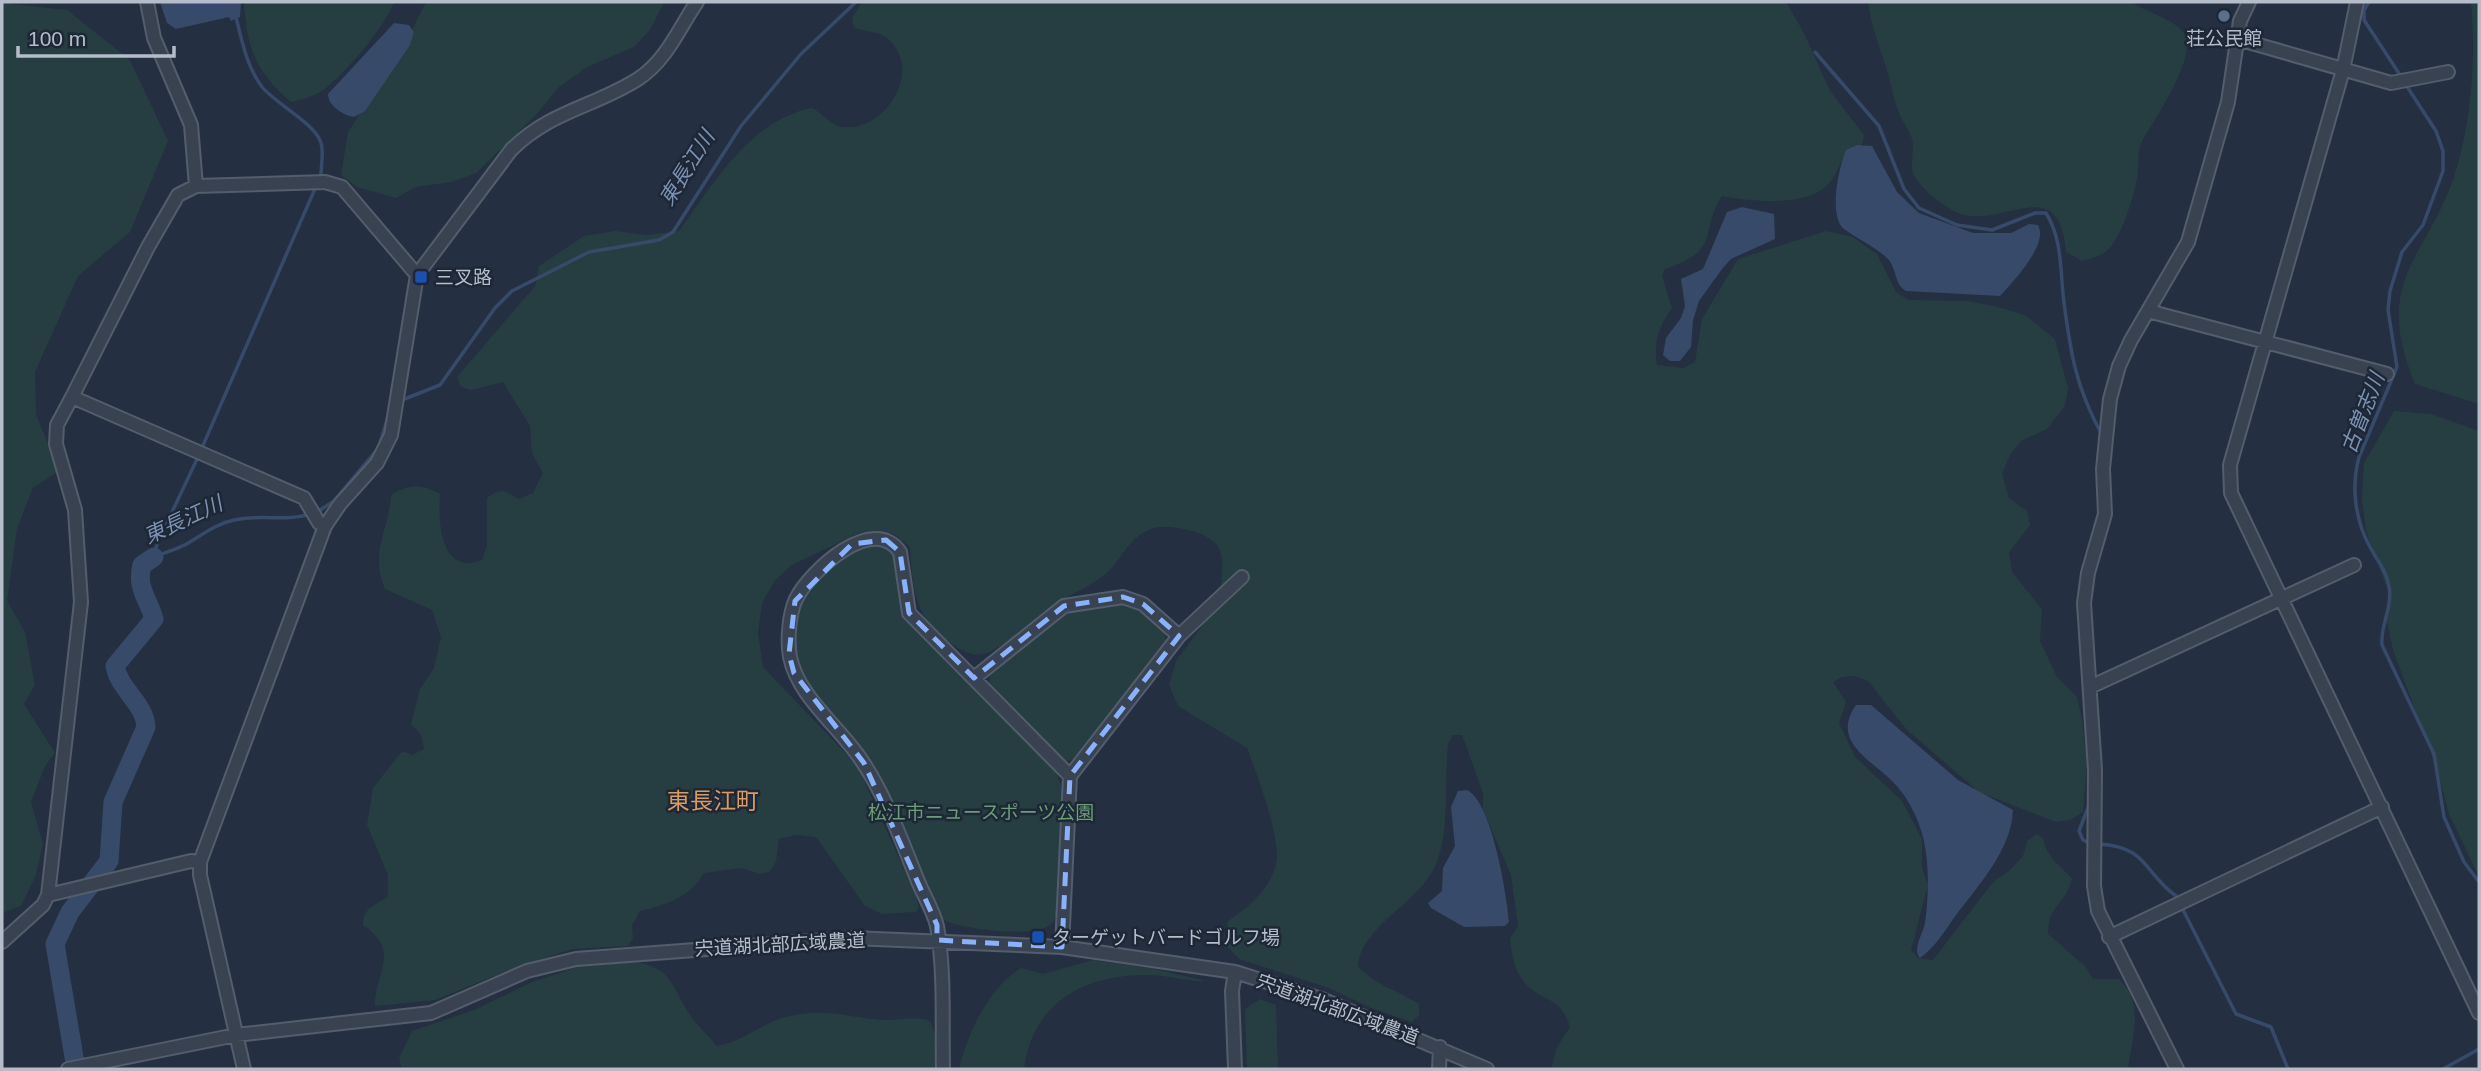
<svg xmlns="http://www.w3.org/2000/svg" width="2481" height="1071" font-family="Arial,'Noto Sans JP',sans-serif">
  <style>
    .green { fill: #263e42 }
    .water { fill: #374a69 }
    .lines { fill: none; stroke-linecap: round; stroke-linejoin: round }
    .stream { stroke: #374a69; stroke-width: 3.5 }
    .river { stroke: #374a69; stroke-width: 19 }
    .minor-casing { stroke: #535d6b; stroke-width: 16 }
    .minor { stroke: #394251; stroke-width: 12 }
    .marked { fill: none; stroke: #89b1fd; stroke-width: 5; stroke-dasharray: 14 9; stroke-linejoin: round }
    .service-dot { fill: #5c6f8a; stroke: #1d2736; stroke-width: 2.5 }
    .transit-dot { fill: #1a4fb4; stroke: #1d2736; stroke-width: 2.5 }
    .labels { text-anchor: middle; stroke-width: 5; stroke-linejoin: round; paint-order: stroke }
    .poi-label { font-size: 19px; fill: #b5bdcb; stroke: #1d2736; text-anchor: start }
    .park-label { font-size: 19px; fill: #6b9d79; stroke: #1d2736 }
    .street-label { font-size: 19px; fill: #b5bdcb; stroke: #1d2736 }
    .water-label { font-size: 21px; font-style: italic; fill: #7c91b4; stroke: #1d2736 }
    .quarter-label { font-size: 23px; fill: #da9b61; stroke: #1d2736 }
  </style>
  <rect width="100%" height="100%" fill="#242f41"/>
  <path class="green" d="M244 2H394C385 27 344 75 322 91 312 97 303 99 291 102 255 70 247 50 244 2Z
    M426 2H664L650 30 634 47 587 67 559 87 535 116 476 173 452 182 415 187 396 198 357 187 341 175 348 132 406 42Z
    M862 2H1786L1803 31 1830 91 1864 135 1862 145 1847 150C1840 163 1836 179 1824 188 1801 207 1748 201 1722 196 1698 233 1724 249 1665 269L1662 276 1672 308C1659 327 1653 341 1657 365L1683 368 1695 362 1702 319 1738 259 1826 231 1853 237 1877 254 1896 292 1908 300 1967 301 1995 306 2025 315 2055 339 2068 388 2065 406 2047 429 2021 441 2010 455 2002 474 2009 498 2027 511 2030 525 2009 552 2012 572 2042 609 2040 641 2057 677 2077 697 2082 719 2087 765 2083 812 2070 820 2056 822 1979 792 1906 729 1868 681 1854 676 1842 677 1833 682 1846 702 1839 723 1855 757 1902 801 1922 839V868L1928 885 1911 950 1918 958 1933 960 1993 882 2010 870 2023 856 2027 841 2037 834 2043 838C2047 859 2060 864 2072 879 2066 905 2049 903 2048 934L2085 966 2093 979H2119C2145 1004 2132 1037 2128 1069H1551L1557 1047 1570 1027C1560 995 1545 1004 1527 985 1514 972 1512 956 1510 938L1518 926 1511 875 1483 810V793L1462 735H1453L1448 744C1444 780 1450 827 1437 862 1422 902 1362 924 1358 966 1374 985 1398 990 1419 1004V1015L1412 1022 1371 1008 1329 988 1239 959 1224 943 1228 921C1248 907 1270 890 1276 864 1282 840 1256 772 1247 748L1178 706 1169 685 1176 661 1222 599C1219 582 1226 563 1219 548 1210 531 1167 523 1151 529 1130 537 1124 555 1110 570 1094 585 1074 592 1056 604 1039 617 1005 646 987 653 973 658 963 651 952 644 914 619 913 590 910 547L892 533H859L792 565 775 580 762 603 758 633 763 667 857 765 916 896 919 907 916 912 882 914 865 906 816 837 796 835 779 839 776 862 769 872 760 874 742 868 704 873C689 898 668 904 640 911L632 925 633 938 628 946 572 949 509 970 435 1000 375 1006C373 976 403 952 363 925 362 909 375 905 388 897V875L367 825 373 788 402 751 412 755 424 749 421 735 411 724 420 689 434 668 441 637 432 610 385 589C369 552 389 531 391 495 409 484 422 484 440 494 438 522 440 576 482 560L487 546V498C500 488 506 490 518 499L533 493 543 473 532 453 530 426 503 382 471 390 461 387 457 377 536 285 539 266 584 236 615 231 646 235 679 231C714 183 750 120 812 108 820 112 830 123 838 126 881 137 925 73 889 40 880 31 866 32 854 28L852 18Z
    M1868 2H2132C2146 13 2177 19 2185 35 2197 58 2153 122 2142 141 2137 150 2139 168 2137 178 2134 197 2122 234 2110 248 2102 256 2093 258 2082 261L2066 252C2059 166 1997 235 1954 211 1939 203 1924 191 1914 176 1909 168 1915 150 1912 139 1909 129 1901 120 1898 110 1893 99 1892 86 1888 74 1881 50 1871 27 1868 2Z
    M2471 2H2479V404L2415 384C2370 275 2430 259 2457 167 2472 116 2476 55 2471 2Z
    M2 3 67 10 130 60 168 141 130 232 78 276 35 372 36 414 59 471 33 488 17 529 7 600 25 632 35 685 24 704 55 753 45 766 31 802 43 844 36 875 21 906 2 913Z
    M2394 411 2431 414 2479 431V877L2449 814 2438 772 2393 650 2386 618 2388 591 2366 531 2362 498 2364 463Z
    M868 541 893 550C904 574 898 601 911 625L1056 772C1073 808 1061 870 1059 910L1053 923C1049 926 1043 929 1038 930 1020 935 952 929 940 917L869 764 845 729 805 681 795 654V613L809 585 847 553Z
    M1129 602 1165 632 1166 647 1077 760 1062 761 989 686 990 671 1063 611Z
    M629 960C668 969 667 974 685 1007 692 1021 707 1034 717 1046 743 1041 760 1024 786 1017 824 1007 846 1017 882 1020 899 1021 913 1015 930 1021L937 1040 936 1069H402L399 1058 412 1031 474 1010 530 983 580 966Z
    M1093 960 1155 969 1206 981C1189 982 1170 976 1152 975 1088 973 1033 1000 1024 1069H959C967 1034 989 987 1021 968L1043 974Z
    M1260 999 1276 1005 1278 1069H1247L1245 1009Z"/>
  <path class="water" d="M160 2H241L240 17 231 21 229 17 176 29 167 23Z
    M394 23 409 25 414 32 410 45 365 111 354 117C343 115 328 106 328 94Z
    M1857 145 1872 146 1897 192 1919 213 1973 233H2011L2029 224 2038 225C2049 244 2013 282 2000 296L1906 291C1894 284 1897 269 1888 259 1876 247 1857 239 1844 229 1828 216 1839 166 1846 150Z
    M1742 207 1774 214 1775 239 1731 259 1722 269 1699 301 1693 320 1691 347 1680 361H1670L1663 355 1666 338 1681 318 1685 306 1681 279 1703 269 1727 212Z
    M1856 705H1871L1958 780 2013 810C2012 847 1981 883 1959 911 1946 928 1938 945 1920 958 1912 949 1923 934 1925 923 1929 894 1930 856 1920 827 1914 810 1905 794 1893 782 1872 760 1830 742 1856 705Z
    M1467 790C1492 802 1507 895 1509 922L1505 926 1464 927 1431 908 1428 903 1442 891 1443 868 1455 846 1451 807 1458 791Z"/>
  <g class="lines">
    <path class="stream" d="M2369 2 2364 10V20L2402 78
      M1815 52 1879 126 1904 189 1919 208 1957 225 1992 230 2035 213H2046C2063 240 2060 273 2064 303 2071 355 2076 387 2101 433
      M2406 85 2436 131 2443 151V171L2423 225 2402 252 2390 291 2388 310 2397 367 2359 457C2351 487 2355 520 2370 547 2377 560 2387 572 2389 586 2393 608 2380 625 2382 645L2434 754 2444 817 2464 862 2479 882
      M402 400 440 385 495 308 512 291 589 252 659 240 673 232 741 126 801 54 856 2
      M380 443 388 417
      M201 450 321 175C321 166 324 152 321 143 316 124 276 104 262 87 247 67 242 42 236 17
      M317 512 334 501 377 450
      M154 557C166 552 179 549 190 542 205 533 216 524 234 520 261 514 286 522 310 514
      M154 557 157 544 198 457
      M2089 767V787
      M2089 805 2079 831 2083 840 2091 844
      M2099 844C2148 847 2143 872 2176 896L2236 1014 2271 1027 2288 1069
      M2443 1069 2479 1049"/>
    <path class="river" d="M76 1069 55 944 70 912 109 861 113 802 146 727C145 704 119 689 115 666L154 619C148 598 136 588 142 565L154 557"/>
    <defs>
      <path id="minor" d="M147 2 154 38 191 125 196 186
        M2357 2 2343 70 2230 465 2231 493 2479 1013
        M2238 39 2391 83 2448 72
        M2148 311 2387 374
        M325 526 319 523 304 498 72 397 148 247 178 195 196 186 325 182 342 187 417 275
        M974 678 1064 606 1123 597 1143 604 1179 636
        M2090 687 2354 565
        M48 895 191 861 200 862
        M2109 937 2382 807
        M2 942 43 905 48 895 81 602 75 510 56 444 57 425 72 397
        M1062 947 1070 776 1179 636 1242 577
        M1235 972 1232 991 1235 1069
        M68 1069 236 1035 431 1013 527 971 576 959 852 938 1062 947 1235 972 1324 1000 1487 1069
        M244 1069 200 875V862L325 526 340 504 377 463 391 435 417 275 511 150C550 111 594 107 638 79 667 60 679 28 697 2
        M943 1069C942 1022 945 972 937 926 934 913 926 899 920 886 903 845 887 798 862 761 840 727 798 697 790 657 787 641 789 614 796 599 810 571 873 513 900 552L909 613 1070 776
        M1439 1069 1440 1047
        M2177 1069 2098 911 2094 886 2095 770 2084 603 2088 573 2105 514 2103 469 2110 399 2119 366 2131 340 2188 242 2228 102 2240 21 2249 2"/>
    </defs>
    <use href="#minor" class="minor-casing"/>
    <use href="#minor" class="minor"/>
  </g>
  <path class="marked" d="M886 540 900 552 909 613 974 678 1064 606 1123 597 1143 604 1179 636 1070 776 1062 947 937 940V925L864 763 794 673 789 654 795 601 852 544Z"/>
  <circle class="service-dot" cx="2224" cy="16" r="7"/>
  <g class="transit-dot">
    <rect x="414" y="270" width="14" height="14" rx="3.5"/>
    <rect x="1031" y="930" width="14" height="14" rx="3.5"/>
  </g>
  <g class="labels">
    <g class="poi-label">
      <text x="2224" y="45" text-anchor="middle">荘公民館</text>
      <text x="435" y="284">三叉路</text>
      <text x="1052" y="944">ターゲットバードゴルフ場</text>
    </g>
    <g class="park-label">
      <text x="981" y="819">松江市ニュースポーツ公園</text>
    </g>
    <g class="street-label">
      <text transform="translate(780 944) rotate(-3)" y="7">宍道湖北部広域農道</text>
      <text transform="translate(1338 1009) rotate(20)" y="7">宍道湖北部広域農道</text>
    </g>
    <g class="water-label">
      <text transform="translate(687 168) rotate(-58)" y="7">東長江川</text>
      <text transform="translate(2363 413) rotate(-69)" y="7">古曽志川</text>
      <text transform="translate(183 520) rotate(-25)" y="7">東長江川</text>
    </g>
    <g class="quarter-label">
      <text x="713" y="809">東長江町</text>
    </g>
  </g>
  <rect width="2481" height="1071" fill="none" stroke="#b5bdcb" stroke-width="7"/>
  <path d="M18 46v10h156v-10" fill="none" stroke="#b5bdcb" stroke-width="3.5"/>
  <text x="28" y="46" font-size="21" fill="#b5bdcb" stroke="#1d2736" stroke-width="5" paint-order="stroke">100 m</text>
</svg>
